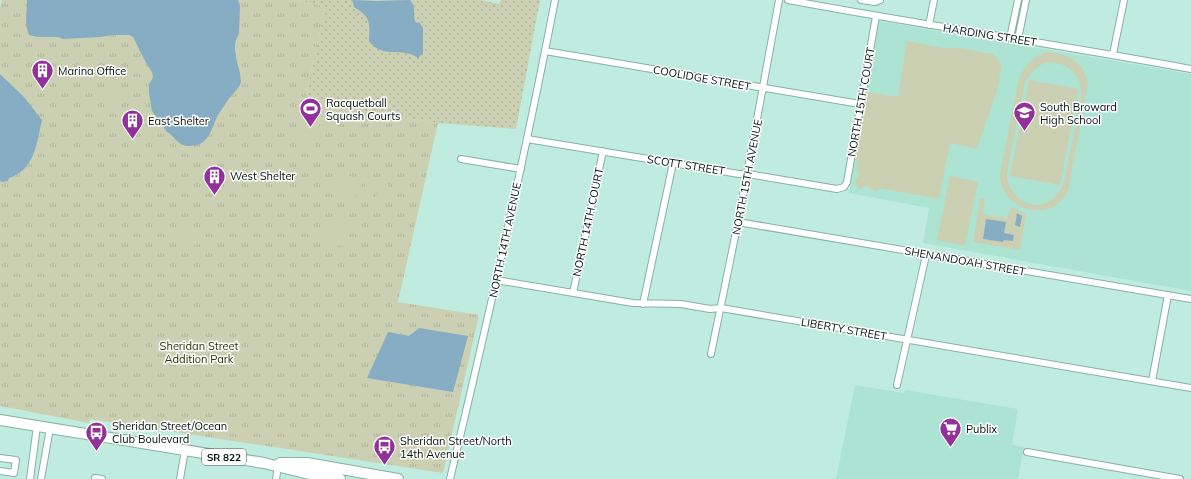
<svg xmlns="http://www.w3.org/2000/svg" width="1191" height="479" font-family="Mulish,sans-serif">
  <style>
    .built { fill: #ade3d3 }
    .grass { fill: url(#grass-dots) }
    .park { fill: url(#park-tufts) }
    .garden { fill: #cbd0b3; fill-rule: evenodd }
    .water { fill: #87adc5 }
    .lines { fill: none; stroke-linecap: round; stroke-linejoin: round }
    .street-casing { stroke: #86b1a4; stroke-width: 8 }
    .primary-casing { stroke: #86b1a4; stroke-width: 12 }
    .street { stroke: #fff; stroke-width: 6 }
    .primary { stroke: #fff; stroke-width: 10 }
    .labels { text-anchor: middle; stroke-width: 3; stroke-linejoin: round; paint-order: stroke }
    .shield { fill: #fff; stroke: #4f5956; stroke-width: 1 }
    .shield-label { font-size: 10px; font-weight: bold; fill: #03120e }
    .street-label { font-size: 11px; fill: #03120e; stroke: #fff }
    .poi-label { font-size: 11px; fill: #03120e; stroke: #fff; text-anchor: start }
    .park-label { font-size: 11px; fill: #2d3101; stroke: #fff }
  </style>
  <defs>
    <pattern id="grass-dots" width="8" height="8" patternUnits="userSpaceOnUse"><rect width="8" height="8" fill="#cbd0b3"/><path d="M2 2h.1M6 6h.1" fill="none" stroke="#adb299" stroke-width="1.8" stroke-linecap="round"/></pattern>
    <pattern id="park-tufts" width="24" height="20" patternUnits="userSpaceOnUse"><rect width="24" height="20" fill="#cbd0b3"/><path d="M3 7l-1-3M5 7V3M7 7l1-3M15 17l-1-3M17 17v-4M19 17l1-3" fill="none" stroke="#adb299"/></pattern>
  </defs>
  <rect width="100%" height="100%" fill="#c0ecdf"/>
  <path class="built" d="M879 21 1191 74V291L923 243 929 208 849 193Z
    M855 385 904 393 905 390 1018 409 1012 445 1024 447 1018 479H836Z"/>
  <path class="grass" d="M298 0H481L499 4 501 0H540L516 129 438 123 305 102 325 7Z"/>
  <path class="park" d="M2 0H298L325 7 305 102 438 123 398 302 479 315 443 473 90 419 89 423 0 406V8Z"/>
  <path class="garden" d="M907 41 943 48H960L993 54 1002 65 997 91 977 149 950 143 939 199 879 188 878 191 870 190V187L865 186 860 189 854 181 858 178 859 172 856 171 858 161 855 160 866 92 898 97Z
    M1049 52C1070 54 1083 63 1088 83L1068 191C1052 225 1000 211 1000 174L1019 78C1025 65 1035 54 1049 52ZM1049 62C1070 64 1083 76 1081 98L1064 182C1061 189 1057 195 1051 200 1032 214 1006 195 1007 173L1025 82C1032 72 1037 65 1049 62Z
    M1029 80 1079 89 1060 185 1010 176Z
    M120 86 127 95 112 107 105 98Z
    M305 114 321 118 314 149 299 146Z
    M338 173 347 175 342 196 333 194Z
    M350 176 360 178 355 198 346 196Z
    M950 176 978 182 965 246 937 240Z
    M366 180 376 182 371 202 362 200Z
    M379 182 389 185 384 205 375 203Z
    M980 198 985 199 983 214 1007 218 1008 214H1009L1011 207 1026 214 1020 250 973 242Z
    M324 218 337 221 331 244 318 240Z
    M338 222 351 225 346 247 333 244Z
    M183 231H192L201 236 202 242C194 248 184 246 176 240V234Z"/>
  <path class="water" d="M27 0H238L240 5 239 34C231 45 237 61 240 73 240 76 241 80 241 82 239 89 232 94 228 100 225 105 221 110 218 115 213 124 212 135 203 142 199 145 194 146 189 146 177 146 175 136 167 132L152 111 149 93V85L153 77 152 72 145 61 133 37 129 35H111L101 37 63 39 58 37H38L29 35C24 24 27 12 27 0Z
    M351 0 376 1 410 0C416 6 413 14 415 21L417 23 419 22 423 28V53L418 58C402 46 383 60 369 41 370 23 371 17 354 7L353 2Z
    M0 74 24 97 42 120C37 142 35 170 9 178L8 181 3 182 0 181Z
    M1017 213 1022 216 1020 227 1015 225Z
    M986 219 1006 222 1004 233 1014 235 1013 241 1004 240 1003 242 983 239Z
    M419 328 468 336 453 392 367 378 388 332 409 336Z"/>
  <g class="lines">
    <defs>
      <path id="street" d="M788 0C922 25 1057 44 1191 69
        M861 0 875 2 880 0
        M929 25 934 0
        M1010 38 1018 0
        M1018 39 1026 0
        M545 51 860 104
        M1113 54 1124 0
        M527 139 739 174H748L837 189 844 187 847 182 876 16
        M461 159 521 169
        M738 222 1191 299
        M496 280 633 303 681 304 710 309 721 308 1191 388
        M573 293 603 151
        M643 304 673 163
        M711 354 738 222 779 0
        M1152 381 1168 295
        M897 385 926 255
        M1027 452 1180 479
        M0 458 16 460 14 473 0 471
        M30 479 37 426
        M41 479 50 428
        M95 479V478L102 479
        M180 479 185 450
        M276 479 278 466
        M450 479C488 320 524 161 555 0"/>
      <path id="primary" d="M0 420 264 463 305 473 340 479
        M280 463H307L398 479"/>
    </defs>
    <use href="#street" class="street-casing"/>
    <use href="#primary" class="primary-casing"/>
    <use href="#street" class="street"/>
    <use href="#primary" class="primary"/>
  </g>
  <defs>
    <symbol id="building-pin" viewBox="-11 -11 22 30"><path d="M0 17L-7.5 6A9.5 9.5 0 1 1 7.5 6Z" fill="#923199" stroke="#fff"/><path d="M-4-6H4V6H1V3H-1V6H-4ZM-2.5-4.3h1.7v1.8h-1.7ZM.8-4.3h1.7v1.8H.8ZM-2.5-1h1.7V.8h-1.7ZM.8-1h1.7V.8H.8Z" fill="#fff"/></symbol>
    <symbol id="stadium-pin" viewBox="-11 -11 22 30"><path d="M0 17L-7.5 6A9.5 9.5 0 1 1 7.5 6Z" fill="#923199" stroke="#fff"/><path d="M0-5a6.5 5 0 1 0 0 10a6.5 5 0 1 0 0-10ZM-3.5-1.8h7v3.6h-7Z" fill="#fff"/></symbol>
    <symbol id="school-pin" viewBox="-11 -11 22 30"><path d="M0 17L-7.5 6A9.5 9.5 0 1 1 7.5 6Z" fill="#923199" stroke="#fff"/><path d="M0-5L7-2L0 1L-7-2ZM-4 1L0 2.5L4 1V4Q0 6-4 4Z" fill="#fff"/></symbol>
    <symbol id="supermarket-pin" viewBox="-11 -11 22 30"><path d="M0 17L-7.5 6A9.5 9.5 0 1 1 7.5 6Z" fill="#923199" stroke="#fff"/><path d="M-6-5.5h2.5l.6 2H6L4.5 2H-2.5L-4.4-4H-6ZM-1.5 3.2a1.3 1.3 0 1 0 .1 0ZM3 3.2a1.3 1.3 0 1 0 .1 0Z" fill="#fff"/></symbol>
    <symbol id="bus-pin" viewBox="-11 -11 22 30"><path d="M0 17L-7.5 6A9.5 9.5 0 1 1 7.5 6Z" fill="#923199" stroke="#fff"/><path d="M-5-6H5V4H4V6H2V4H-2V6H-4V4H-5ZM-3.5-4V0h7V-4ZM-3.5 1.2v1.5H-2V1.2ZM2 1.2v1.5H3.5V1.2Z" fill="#fff"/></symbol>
  </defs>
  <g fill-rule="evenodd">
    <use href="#building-pin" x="30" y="58" width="25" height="34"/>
    <use href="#stadium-pin" x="298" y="96" width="25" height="34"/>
    <use href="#school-pin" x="1012" y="100" width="25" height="34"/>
    <use href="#building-pin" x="120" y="108" width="25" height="34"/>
    <use href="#building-pin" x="202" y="164" width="25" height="34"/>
    <use href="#supermarket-pin" x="938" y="416" width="25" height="34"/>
    <use href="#bus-pin" x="84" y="420" width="25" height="34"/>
    <use href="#bus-pin" x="372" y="434" width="25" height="34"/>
  </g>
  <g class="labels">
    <rect class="shield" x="202" y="449" width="44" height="16" rx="3"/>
    <g class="shield-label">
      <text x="224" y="461">SR 822</text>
    </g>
    <g class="street-label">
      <text transform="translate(990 35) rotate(9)" y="4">HARDING STREET</text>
      <text transform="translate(702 78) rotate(10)" y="4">COOLIDGE STREET</text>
      <text transform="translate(861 102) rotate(-80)" y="4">NORTH 15TH COURT</text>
      <text transform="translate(686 165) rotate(9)" y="4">SCOTT STREET</text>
      <text transform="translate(747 177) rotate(-79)" y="4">NORTH 15TH AVENUE</text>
      <text transform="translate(588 222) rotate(-78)" y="4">NORTH 14TH COURT</text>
      <text transform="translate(505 240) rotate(-78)" y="4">NORTH 14TH AVENUE</text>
      <text transform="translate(965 261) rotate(10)" y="4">SHENANDOAH STREET</text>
      <text transform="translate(844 329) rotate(10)" y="4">LIBERTY STREET</text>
    </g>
    <g class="poi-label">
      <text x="58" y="75">Marina Office</text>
      <text x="326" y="107">Racquetball<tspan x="326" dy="13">Squash Courts</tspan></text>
      <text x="1040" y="111">South Broward<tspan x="1040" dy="13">High School</tspan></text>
      <text x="148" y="125">East Shelter</text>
      <text x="230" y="180">West Shelter</text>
      <text x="112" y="430">Sheridan Street/Ocean<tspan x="112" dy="13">Club Boulevard</tspan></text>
      <text x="966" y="433">Publix</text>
      <text x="400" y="445">Sheridan Street/North<tspan x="400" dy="13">14th Avenue</tspan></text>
    </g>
    <g class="park-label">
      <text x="199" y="350">Sheridan Street<tspan x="199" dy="13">Addition Park</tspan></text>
    </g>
  </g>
</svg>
